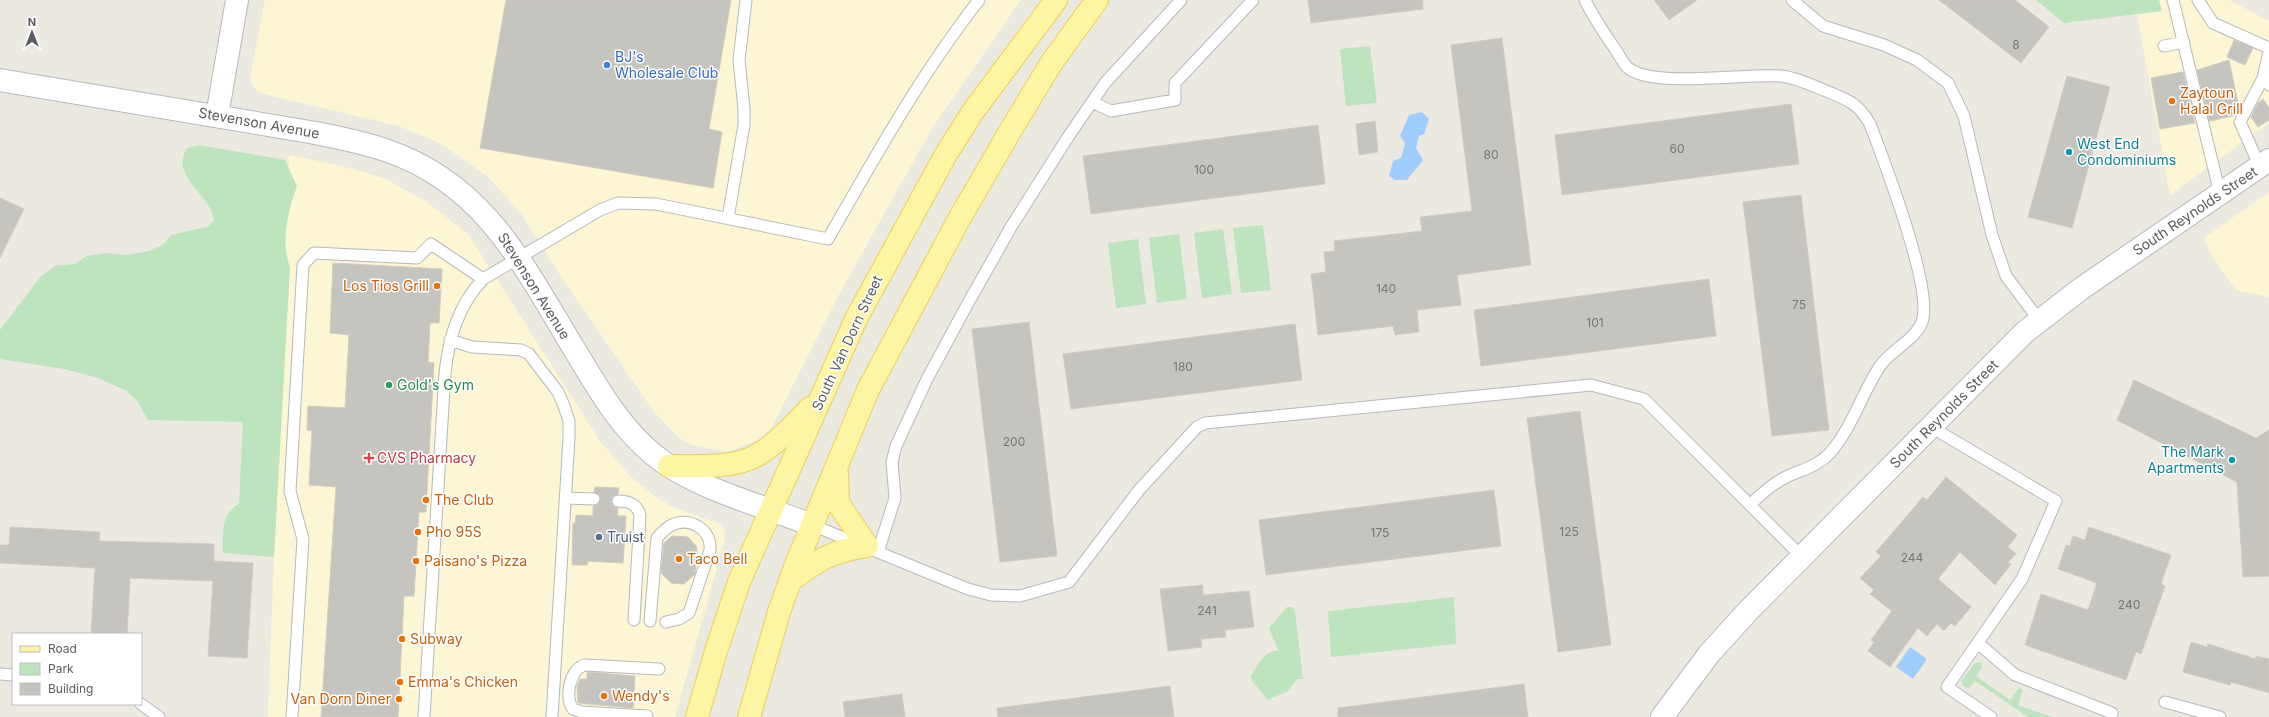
<svg xmlns="http://www.w3.org/2000/svg" width="2269" height="717" font-family="Inter,sans-serif">
  <style>
    .commercial { fill: #fdf6d4 }
    .green { fill: #bde3bf }
    .water { fill: #9fcdfd }
    .building { fill: #c6c4be; stroke: #d0ccbf }
    .lines { fill: none; stroke-linecap: round; stroke-linejoin: round }
    .lane-casing { stroke: #b6b8bd; stroke-width: 13 }
    .secondary-casing { stroke: #b6b9bf; stroke-width: 24 }
    .primary-casing { stroke: #eece58; stroke-width: 24 }
    .lane { stroke: #fff; stroke-width: 11 }
    .secondary { stroke: #fff; stroke-width: 22 }
    .primary { stroke: #fdf5a4; stroke-width: 22 }
    .shop-dot { fill: #3f7fe0; stroke: #fff; stroke-width: 1.5 }
    .food-dot { fill: #e8710a; stroke: #fff; stroke-width: 1.5 }
    .culture-dot { fill: #0f9aa8; stroke: #fff; stroke-width: 1.5 }
    .leisure-dot { fill: #2e9e5b; stroke: #fff; stroke-width: 1.5 }
    .health-dot { fill: #e0444e; stroke: #fff; stroke-width: 1.5 }
    .service-dot { fill: #5c6f8a; stroke: #fff; stroke-width: 1.5 }
    .labels { text-anchor: middle; stroke-width: 3; stroke-linejoin: round; paint-order: stroke }
    .number-label { font-size: 12px; fill: #747678 }
    .shop-label { font-size: 14px; fill: #366cbe; stroke: #fff; text-anchor: start }
    .food-label { font-size: 14px; fill: #c56008; stroke: #fff; text-anchor: start }
    .street-label { font-size: 14px; fill: #595c61; stroke: #fff }
    .culture-label { font-size: 14px; fill: #0d838f; stroke: #fff; text-anchor: start }
    .leisure-label { font-size: 14px; fill: #27864d; stroke: #fff; text-anchor: start }
    .health-label { font-size: 14px; fill: #be3a42; stroke: #fff; text-anchor: start }
    .service-label { font-size: 14px; fill: #4e5e75; stroke: #fff; text-anchor: start }
  </style>
  <rect width="100%" height="100%" fill="#eceae0"/>
  <path class="commercial" d="M265 0H1021L931 130 837 298 772 427 760 439 727 452 692 445 679 438 654 412 558 272 520 212 487 176 440 143 399 126 268 95 258 91 252 84 250 77Z
    M2159 0H2229L2269 21V123L2170 195 2137 14 2162 11Z
    M289 155 342 166 383 178 424 200 468 234 600 441 618 462 631 477 655 496 672 507 720 524 725 531V539L675 717H268Z
    M2269 192V297L2236 290 2212 256 2204 238Z"/>
  <path class="green" d="M2036 0H2159L2162 11 2064 23Z
    M1370 46 1377 103 1346 106 1340 49Z
    M200 145 285 160 297 186C288 211 280 242 290 267L274 557 223 553C223 531 220 516 239 503L243 422 148 420 137 401 127 391 98 378 64 369 0 359V330L41 276 55 266 75 264 86 256 109 253 126 255 149 251 164 244 171 235 207 227 214 221C212 195 169 177 187 148Z
    M1263 225 1271 290 1241 293 1233 228Z
    M1223 229 1232 294 1202 298 1194 233Z
    M1179 234 1187 299 1157 303 1149 238Z
    M1138 239 1146 304 1116 308 1108 243Z
    M1454 597 1456 644 1331 657 1328 611Z
    M1287 607H1292L1295 611 1303 679H1297L1288 691 1268 700 1250 678C1257 666 1263 652 1278 650L1269 628Z
    M1981 662 1982 667 1976 676 2010 700 2019 688 2023 690 2018 705 2052 717H2028L1975 681 1969 688 1964 687 1961 681 1975 663Z"/>
  <path class="water" d="M1422 112 1429 119 1424 134 1419 136 1416 148 1423 160 1407 180H1395L1389 176 1393 161 1401 158 1405 143 1400 136 1409 115Z
    M1910 647 1927 659 1913 679 1896 667Z"/>
  <path class="building" d="M506 0H731L709 129 722 132 713 188 480 148Z
    M1308 0H1423V9L1311 23Z
    M1654 0H1697L1669 20Z
    M1939 0H2015L2049 27 2021 63Z
    M1502 38 1531 265 1457 275 1461 305 1417 310 1419 332 1395 335 1393 326 1318 335 1311 274 1326 272 1324 252 1335 251 1334 241 1422 231 1420 217 1472 211 1451 45Z
    M2234 40 2253 48 2245 65 2227 57Z
    M2229 60 2239 108 2236 115 2211 121 2209 120 2197 70Z
    M2183 72 2195 123 2160 129 2151 78Z
    M2067 76 2110 87 2072 228 2028 217Z
    M2263 99 2269 108V120L2258 127 2251 117 2258 103Z
    M1791 104 1799 164 1562 195 1555 135Z
    M1375 121 1378 152 1359 155 1356 124Z
    M1318 125 1325 184 1091 214 1083 156Z
    M1801 195 1829 430 1772 436 1743 202Z
    M0 198 24 209 0 258Z
    M333 263 442 269 439 323H430L428 362 434 363 426 512H419L414 596H404L398 717H321L336 487 309 485 312 431 307 430 308 406 345 408 349 335 330 333Z
    M1709 279 1716 336 1481 366 1474 310Z
    M1029 322 1057 556 1000 562 972 329Z
    M1295 324 1302 380 1071 409 1063 354Z
    M2134 380 2256 438 2269 430V576L2243 577 2237 482 2117 420Z
    M1580 411 1611 645 1558 652 1527 418Z
    M1946 477 2017 535 2008 547 2016 554 2008 562 2011 564 1995 585 1960 552 1938 579 1971 607 1955 626 1951 623 1944 631 1937 624 1927 636 1918 628 1890 667 1868 651 1874 642 1871 640 1892 611 1870 594 1874 590 1860 578 1881 556 1876 552 1923 497 1927 500Z
    M595 487 619 488 618 494 612 497 611 501 614 507 618 508 617 516H626L623 563 588 561 587 565H572L573 523H575L576 515 593 516V506L598 505 601 500 600 495 594 492Z
    M1494 490 1501 546 1266 575 1259 520Z
    M10 527 100 532 99 541 214 544V561L253 563 247 658 208 656 213 581 130 578 127 634H91L95 568 0 563V545H9Z
    M2089 527 2171 555 2161 584 2165 586 2141 654 2136 652 2126 680 2025 645 2041 594 2088 610 2097 583 2058 569 2066 545 2070 546 2073 536 2085 540Z
    M672 536 688 537 697 547 695 574 684 584 671 583 661 573 664 543Z
    M1203 585V595L1249 591 1254 627 1225 630 1226 637 1201 639 1202 647 1168 651 1160 589Z
    M2191 642 2207 647 2208 644 2256 659V656L2269 659V693L2231 682 2230 685 2183 672Z
    M587 672 635 676 633 708 578 703 577 686 580 679H587Z
    M1524 684 1528 717H1338V708Z
    M1170 686 1174 717H998L997 708Z
    M902 694 905 717H845L843 702Z"/>
  <g class="lines">
    <defs>
      <path id="lane" d="M1585 0C1593 17 1604 33 1615 49 1619 54 1622 62 1627 67 1650 89 1746 73 1780 76 1795 77 1811 85 1826 91 1848 100 1858 103 1870 124 1884 161 1934 290 1922 322 1915 340 1891 350 1880 366 1862 393 1852 428 1830 453 1818 466 1804 469 1788 476 1773 483 1762 493 1750 505
        M1792 0 1823 26 1884 45 1917 60 1948 83 1964 116 1992 235 2006 276 2039 320
        M2173 0 2220 194
        M2198 0 2213 23 2269 48
        M2164 46 2184 42
        M2269 52 2263 78 2269 85
        M1092 102 1111 111 1175 100V83L1253 0
        M2260 167 2240 122 2263 78
        M728 218 744 125V109L739 60 746 0
        M450 340 472 347 521 350 529 354 558 392 564 406 569 421V438L552 717
        M1931 427 2056 501 2022 579 1947 687 1991 717
        M566 498 594 499
        M618 501C629 501 637 504 640 515L634 620
        M812 525 968 589 991 595 1020 596 1069 582 1139 490 1197 427 1205 423 1591 385 1644 399 1802 557
        M878 552 895 498 892 462 896 446 927 379 967 305 1011 227 1068 137 1105 83 1181 0
        M650 621 657 538C662 532 667 527 674 524 693 517 712 532 710 550L689 613 679 619 666 622
        M1978 643 2015 675 2112 713 2110 717
        M0 674 13 675
        M2165 702 2220 717
        M141 704 159 717
        M647 716 582 712 573 709C564 698 570 668 585 665L659 669
        M292 717 303 539 290 491 303 265 314 253 417 258 431 244 483 279
        M424 717 445 373C449 337 458 306 483 279L600 210 618 203 656 204 828 239C875 157 921 74 979 0"/>
      <path id="secondary" d="M0 80 310 132C336 137 363 142 388 151 489 186 527 273 579 357 600 392 621 428 654 455 694 488 763 506 812 525
        M217 116 237 0
        M1662 717 1709 654 1748 611 2025 332 2082 288 2269 160"/>
      <path id="primary" d="M669 466C748 467 755 466 810 408
        M791 580C819 560 831 551 867 546L838 503 837 473
        M697 717 716 651 739 582 857 317 945 156 972 113 1056 0
        M749 717 779 612 795 567 868 390 958 221 1009 133 1052 62 1097 0"/>
    </defs>
    <use href="#lane" class="lane-casing"/>
    <use href="#secondary" class="secondary-casing"/>
    <use href="#primary" class="primary-casing"/>
    <use href="#lane" class="lane"/>
    <use href="#secondary" class="secondary"/>
    <use href="#primary" class="primary"/>
  </g>
  <circle class="shop-dot" cx="607" cy="65" r="4"/>
  <g class="food-dot">
    <circle cx="2172" cy="101" r="4"/>
    <circle cx="437" cy="286" r="4"/>
    <circle cx="426" cy="500" r="4"/>
    <circle cx="418" cy="532" r="4"/>
    <circle cx="679" cy="559" r="4"/>
    <circle cx="416" cy="561" r="4"/>
    <circle cx="402" cy="639" r="4"/>
    <circle cx="400" cy="682" r="4"/>
    <circle cx="604" cy="696" r="4"/>
    <circle cx="399" cy="699" r="4"/>
  </g>
  <g class="culture-dot">
    <circle cx="2069" cy="152" r="4"/>
    <circle cx="2232" cy="460" r="4"/>
  </g>
  <circle class="leisure-dot" cx="389" cy="385" r="4"/>
  <path class="health-dot" d="M367 452h4v4h4v4h-4v4h-4v-4h-4v-4h4z"/>
  <circle class="service-dot" cx="599" cy="537" r="4"/>
  <g class="labels">
    <g class="number-label">
      <text x="2016" y="49">8</text>
      <text x="1677" y="153">60</text>
      <text x="1491" y="159">80</text>
      <text x="1204" y="174">100</text>
      <text x="1386" y="293">140</text>
      <text x="1799" y="309">75</text>
      <text x="1595" y="327">101</text>
      <text x="1183" y="371">180</text>
      <text x="1014" y="446">200</text>
      <text x="1569" y="536">125</text>
      <text x="1380" y="537">175</text>
      <text x="1912" y="562">244</text>
      <text x="2129" y="609">240</text>
      <text x="1207" y="615">241</text>
    </g>
    <g class="shop-label">
      <text x="615" y="62">BJ's<tspan x="615" dy="16">Wholesale Club</tspan></text>
    </g>
    <g class="food-label">
      <text x="2180" y="98">Zaytoun<tspan x="2180" dy="16">Halal Grill</tspan></text>
      <text x="429" y="291" text-anchor="end">Los Tios Grill</text>
      <text x="434" y="505">The Club</text>
      <text x="426" y="537">Pho 95S</text>
      <text x="687" y="564">Taco Bell</text>
      <text x="424" y="566">Paisano's Pizza</text>
      <text x="410" y="644">Subway</text>
      <text x="408" y="687">Emma's Chicken</text>
      <text x="612" y="701">Wendy's</text>
      <text x="391" y="704" text-anchor="end">Van Dorn Diner</text>
    </g>
    <g class="street-label">
      <text transform="translate(259 123) rotate(10)" y="5">Stevenson Avenue</text>
      <text transform="translate(2195 211) rotate(-34)" y="5">South Reynolds Street</text>
      <text transform="translate(534 286) rotate(58)" y="5">Stevenson Avenue</text>
      <text transform="translate(847 343) rotate(-65)" y="5">South Van Dorn Street</text>
      <text transform="translate(1944 414) rotate(-45)" y="5">South Reynolds Street</text>
    </g>
    <g class="culture-label">
      <text x="2077" y="149">West End<tspan x="2077" dy="16">Condominiums</tspan></text>
      <text x="2224" y="457" text-anchor="end">The Mark<tspan x="2224" dy="16">Apartments</tspan></text>
    </g>
    <g class="leisure-label">
      <text x="397" y="390">Gold's Gym</text>
    </g>
    <g class="health-label">
      <text x="377" y="463">CVS Pharmacy</text>
    </g>
    <g class="service-label">
      <text x="607" y="542">Truist</text>
    </g>
  </g>
  <rect x="12" y="633" width="130" height="72" fill="#ffffff" stroke="#bdbec0"/>
  <rect x="20" y="646" width="20" height="6" fill="#fdf5a4" stroke="#bdbec0"/>
  <text x="48" y="653" font-size="12" fill="#595c61">Road</text>
  <rect x="20" y="663" width="20" height="12" fill="#bde3bf" stroke="#bdbec0"/>
  <text x="48" y="673" font-size="12" fill="#595c61">Park</text>
  <rect x="20" y="683" width="20" height="12" fill="#c6c4be" stroke="#bdbec0"/>
  <text x="48" y="693" font-size="12" fill="#595c61">Building</text>
  <g transform="translate(32 32)" stroke="#ffffff" stroke-width="3" paint-order="stroke">
  <path d="M0-3L7 15L0 10L-7 15Z" fill="#595c61"/>
  <text y="-6" font-size="11" font-weight="bold" text-anchor="middle" fill="#595c61">N</text>
  </g>
</svg>
